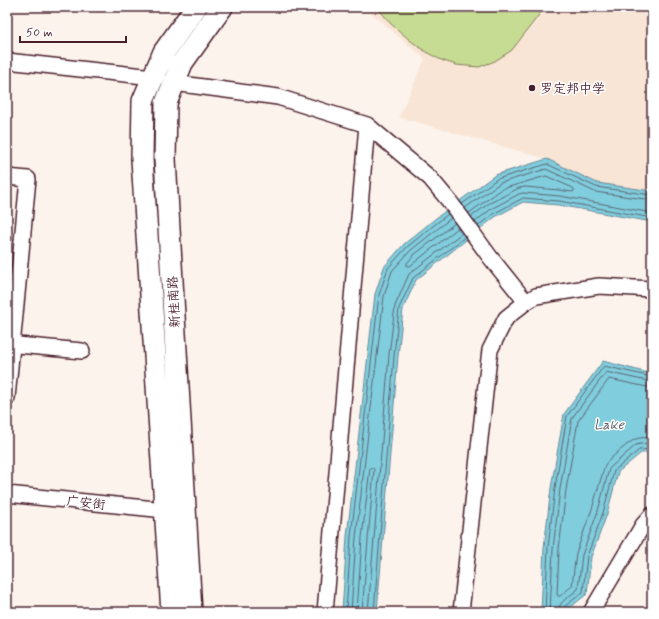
<svg xmlns="http://www.w3.org/2000/svg" width="659" height="619" font-family="Mynerve,'LXGW WenKai TC',sans-serif">
  <style>
    .built { fill: #f8e5d5 }
    .green { fill: #c6dc92; stroke: #887e5e }
    .water { fill: #7fcddd; stroke: #6a8796 }
    .lines { fill: none; stroke-linecap: round; stroke-linejoin: round }
    .shore { stroke: #5f6572; stroke-width: 1 }
    .street-casing { stroke: #4a1f2b; stroke-width: 18 }
    .secondary-casing { stroke: #4a1f2b; stroke-width: 24 }
    .street { stroke: #fff; stroke-width: 15 }
    .secondary { stroke: #fff; stroke-width: 21 }
    .poi-dot { fill: #4a1f2b; stroke: #fff; stroke-width: 1.5 }
    .labels { text-anchor: middle; stroke-width: 3; stroke-linejoin: round; paint-order: stroke }
    .poi-label { font-size: 13px; fill: #4a1f2b; stroke: #fff; text-anchor: start }
    .street-label { font-size: 13px; fill: #4a1f2b; stroke: #fff }
    .water-label { font-size: 14px; font-style: italic; fill: #5d5c69; stroke: #fff }
  </style>
  <rect width="100%" height="100%" fill="#fcf3ec"/>
  <filter id="ink" filterUnits="userSpaceOnUse"><feTurbulence type="fractalNoise" baseFrequency=".025" numOctaves="2"/><feDisplacementMap in="SourceGraphic" scale="8" xChannelSelector="R" yChannelSelector="G"/><feConvolveMatrix kernelMatrix="1 2 1 2 8 2 1 2 1" color-interpolation-filters="sRGB"/></filter>
  <g filter="url(#ink)">
    <path class="built" d="M364 7H652V193L597 183 547 159 399 117 425 59Z"/>
    <path class="green" d="M377 7H545L512 50 495 61 479 67 456 65 441 60 426 52 411 41 391 24Z"/>
    <path class="water" d="M547 159 597 183 652 191V222L558 205 523 202 495 217 416 280 403 309 398 356 377 612H342L347 536 375 294 384 267 404 244 436 218 495 175Z
      M603 361 652 374V452L641 453 618 472 607 514 591 557 587 594 567 610 566 612H541L544 548 551 488 564 414Z"/>
    <g class="lines">
      <path class="shore" d="M462 204 497 179 547 164 596 187 652 195
        M465 208 500 183 546 169 595 192 652 200
        M469 213 502 189 546 176 573 188 574 189V191L572 192 559 190 525 187 519 188 488 204 471 217
        M475 222 491 209 519 194 523 193 560 196 652 213
        M455 223 414 255 407 263V266H410L458 228
        M478 226 493 214 523 198 559 201 652 218
        M652 388 609 379 578 421 566 490 559 549 557 594 558 596H560L572 586 576 553 592 509 605 465C609 459 630 441 636 439 641 437 647 438 652 437
        M346 612 351 537 379 295 388 268 407 247 448 214
        M351 612 356 537 384 296 392 271 410 251 451 218
        M357 612 362 538 370 468 372 467 374 469 362 612
        M368 612 389 355 395 306 409 274 462 233
        M374 612 394 356 399 308 413 278 465 237
        M545 612 548 548 555 488 567 416 604 366 652 377
        M550 612 553 549 560 489 572 418 606 372 652 382
        M558 612C558 601 571 596 578 589L582 555 598 511 609 469 612 466 636 445 640 444 652 443
        M563 612 564 607 583 592 587 556 603 513 614 471 639 450 652 449"/>
      <defs>
        <path id="street" d="M7 61 153 77
          M174 83 278 97 367 125 430 178 450 202 490 257 526 302
          M7 177 28 179 7 398
          M7 344 82 351
          M7 494 165 510
          M325 612 367 125
          M461 612 486 384 490 350 506 318 526 302 536 296 599 286 652 289
          M591 612 643 525 652 515"/>
        <path id="secondary" d="M172 612 142 159 143 101 164 52 196 7
          M191 612 165 159 166 103 182 63 222 7"/>
      </defs>
      <use href="#street" class="street-casing"/>
      <use href="#secondary" class="secondary-casing"/>
      <use href="#street" class="street"/>
      <use href="#secondary" class="secondary"/>
    </g>
  </g>
  <circle class="poi-dot" cx="532" cy="88" r="4"/>
  <g class="labels">
    <g class="poi-label">
      <text x="540" y="93">罗定邦中学</text>
    </g>
    <g class="street-label">
      <text transform="translate(173 302) rotate(-93)" y="5">新桂南路</text>
      <text transform="translate(86 502) rotate(6)" y="5">广安街</text>
    </g>
    <g class="water-label">
      <text x="609" y="429">Lake</text>
    </g>
  </g>
  <rect width="659" height="619" fill="none" stroke="#fff" stroke-width="24"/>
  <rect x="12" y="12" width="635" height="595" fill="none" stroke="#4a1f2b" stroke-width="1.5" filter="url(#ink)"/>
  <path d="M20 36v6h106v-6" fill="none" stroke="#4a1f2b" stroke-width="2"/>
  <text x="26" y="36" font-size="12" fill="#4a1f2b" stroke="#ffffff" stroke-width="3" paint-order="stroke">50 m</text>
</svg>
